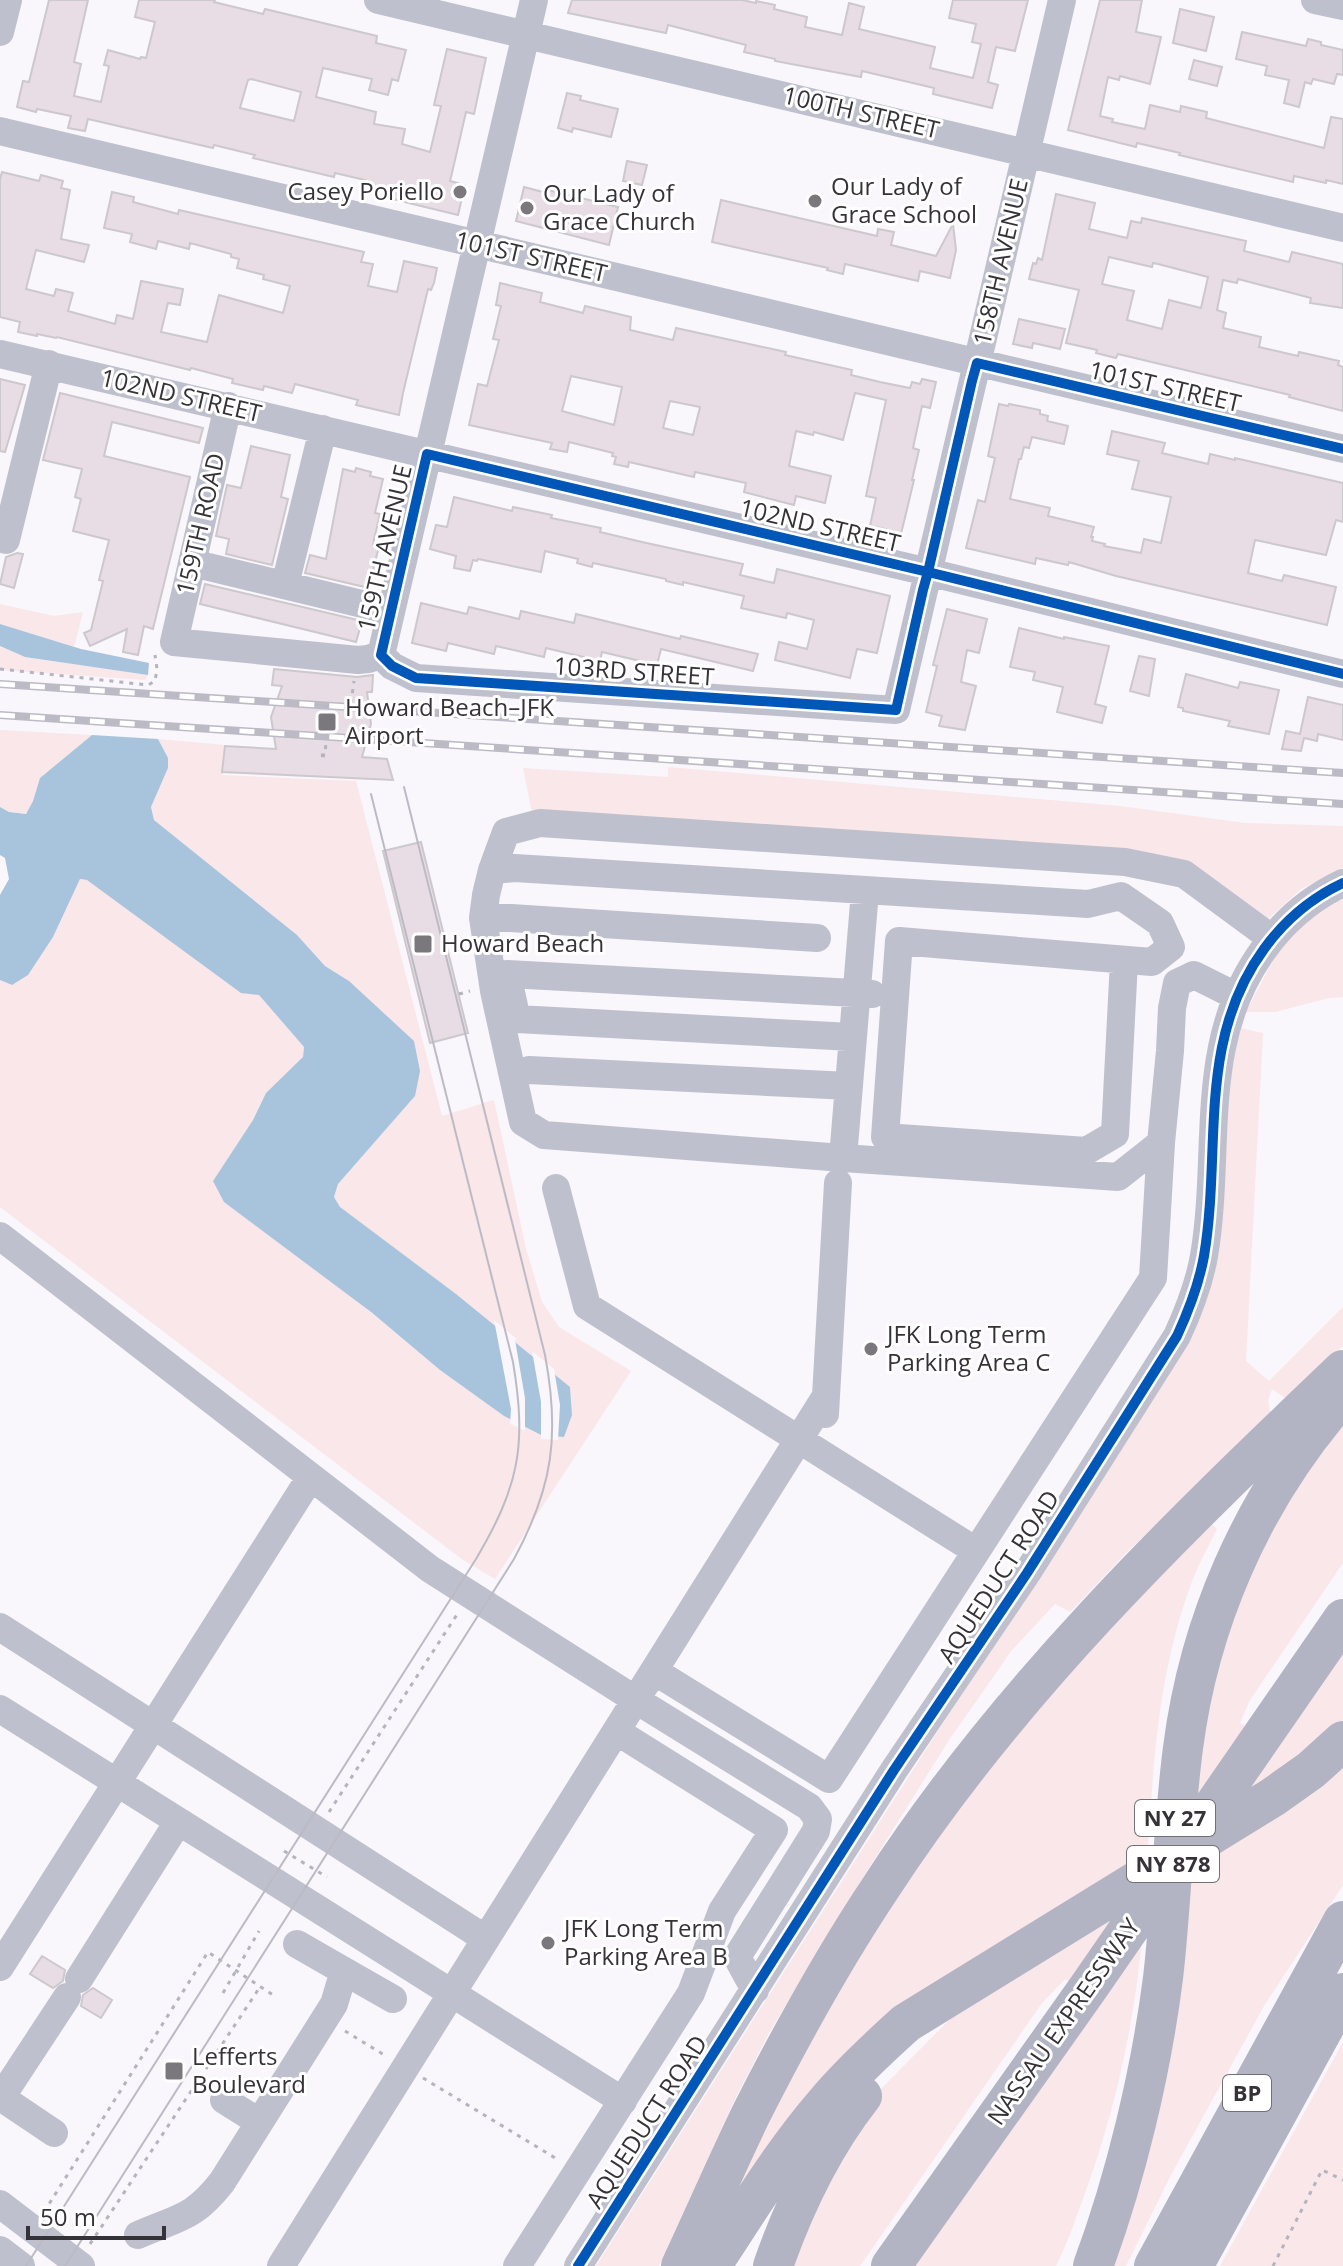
<svg xmlns="http://www.w3.org/2000/svg" width="1343" height="2266" font-family="'Open Sans',sans-serif">
  <style>
    .green { fill: #f9e7e9 }
    .water { fill: #a8c4dc }
    .pier { fill: #f9f6fc }
    .building { fill: #e8dde4; stroke: #ccc8cc; stroke-width: 2; fill-rule: evenodd }
    .lines { fill: none; stroke-linecap: round; stroke-linejoin: round }
    .path { stroke: #b3b4bd; stroke-width: 3; stroke-dasharray: 4 6; stroke-linecap: butt }
    .minor { stroke: #bfc0cd; stroke-width: 28 }
    .highway { stroke: #b3b4c3; stroke-width: 40 }
    .tram { stroke: #bcbac4; stroke-width: 2 }
    .rail-casing { stroke: #bcbac4; stroke-width: 8 }
    .rail { stroke: #fff; stroke-width: 5; stroke-dasharray: 15; stroke-linecap: butt }
    .cycleway-casing { stroke: #fff; stroke-width: 15 }
    .cycleway { stroke: #0057b8; stroke-width: 10 }
    .poi-dot { fill: #7a777d; stroke: #fff; stroke-width: 3 }
    .labels { text-anchor: middle; stroke-width: 6; stroke-linejoin: round; paint-order: stroke }
    .shield { fill: #fff; stroke: #727074; stroke-width: 2 }
    .shield-label { font-size: 22px; font-weight: bold; fill: #363338 }
    .street-label { font-size: 24px; fill: #363338; stroke: #fff }
    .poi-label { font-size: 24px; fill: #363338; stroke: #fff; text-anchor: start }
  </style>
  <rect width="100%" height="100%" fill="#f9f6fc"/>
  <path class="green" d="M0 604 54 616 83 612 74 647 0 624Z
    M0 646 25 657 148 675 145 680 0 670Z
    M0 730 92 735 40 778 33 801 26 814 9 812 0 807Z
    M158 739 225 745 223 775 356 781 442 1116 494 1100 526 1249 542 1302 559 1327 631 1371 495 1579 463 1560 0 1207V980L12 985 53 937 80 879 87 880 259 995 304 1047 303 1058 266 1093 253 1120 213 1181 440 1370 504 1416 541 1435 340 1207 334 1197 338 1184 415 1096 349 981 325 966 297 935 154 820 151 807 168 768V758Z
    M668 767 1120 806 1245 823 1343 826V868L1301 889 1267 920 1200 874 536 832 523 768 668 777Z
    M1343 900V997L1329 998 1275 1012H1246L1280 947 1329 902Z
    M1240 1028 1263 1033 1246 1361 1269 1381 1343 1307V1346L1285 1398 1272 1389 1268 1400 1271 1417 1129 1550 1070 1612 1055 1604 1012 1650 949 1740 827 1935 769 2033 736 2097 659 2266H596L1180 1352 1228 1075Z
    M1343 1423V1563L1250 1700 1240 1723 1271 1743 1343 1644V1719L1338 1726 1343 1761V1885L1264 2006 1172 2173 1126 2266H1105L1193 1739 1257 1540Z
    M1206 1519 1217 1529C1208 1547 1198 1565 1191 1584 1149 1697 1152 1819 1142 1938 1134 2025 1115 2111 1085 2193 1076 2218 1068 2242 1056 2266H906L1095 2000 1065 1979 1042 2003 860 2266H783L876 2094 961 2008 952 1972 701 2266 744 2149 847 1959 1004 1734Z
    M1343 2042V2266H1220L1226 2255Z"/>
  <path class="water" d="M0 624 81 649 149 663 148 675 25 657 0 646Z
    M92 735 158 739 168 758V768L151 807 154 820 297 935 325 966 349 981 414 1041 420 1071 415 1096 338 1184 334 1197 340 1207 456 1294 570 1387 572 1415 564 1437 541 1435 504 1416 440 1370 371 1312 224 1202 213 1181 253 1120 266 1093 303 1057 304 1047 259 995 241 993 87 880 80 879 53 937 28 975 12 985 0 980V895L9 879 5 858 0 855V807L9 812 26 814 33 801 40 778Z"/>
  <path class="pier" d="M494 1320 517 1339 515 1340 525 1398V1431L510 1424 511 1409Z
    M532 1351 554 1369 560 1405 558 1440 541 1439V1402Z"/>
  <path class="building" d="M49 0H88L74 62 81 64 74 96 101 102 109 66 104 65 108 50 140 59 141 57 146 58 155 22 135 17 139 0H215L214 2 263 14 265 9 377 36 376 43 406 50 398 81 392 79 388 95 369 90 372 79 323 68 316 97 376 112 374 124 405 129 402 144 430 152 441 106 434 105 447 49 486 58 474 114 466 112 452 173 450 181 465 185 458 215 384 197 385 190 364 184 365 180 335 173 334 177 253 158 255 155 214 145 213 148 88 119 85 131 68 128 71 116 37 109 36 112 17 107 23 81 29 82ZM251 79 301 92 294 121 240 108 248 80Z
    M572 0H742L756 3V1L775 5 774 9 807 17 805 27 842 35 849 3 864 7 859 29 935 47 930 68 973 78 981 44 972 42 976 24 949 18 953 0H1028L1015 51 996 47 988 82 998 85 992 108 933 94 934 88 862 71 861 77 775 61V59L744 52 746 45 668 25 666 33 568 13Z
    M1100 0H1142L1136 32 1161 37 1150 84 1120 76 1119 80 1108 77 1100 116 1113 119 1112 122 1145 129 1150 105 1180 112 1181 106 1207 112 1206 118 1324 148 1331 117 1343 119V184L1326 180V183L1294 176 1293 182 1179 155 1180 153 1137 143 1136 147 1068 130Z
    M1180 9 1214 17 1206 51 1173 43Z
    M1242 32 1306 46 1308 39 1321 42V45L1343 50V75L1337 74 1334 84 1313 79 1311 84 1305 82 1299 107 1284 103 1289 80 1265 75 1267 66 1236 59Z
    M1194 60 1222 67 1217 86 1189 79Z
    M567 93 581 96 580 100 618 109 611 137 573 128 572 132 558 128Z
    M627 161 647 165 642 185 623 181Z
    M2 172 39 181 41 175 63 181 61 188 70 190 61 239 89 245 84 262 36 250 26 289 54 296 56 289 73 293 68 311 115 324 117 315 133 319 141 281 183 289 180 305 168 303 161 332 207 342 219 295 283 313 290 286 263 279 264 275 237 268 239 259 231 257V254L190 243 189 249 158 241 156 249 130 242 132 234 104 228 112 192 134 197 133 202 178 214 179 210 364 252 361 262 373 264 368 286 397 292 404 261 437 268 434 283 431 290 428 289 403 393 399 415 356 405 358 400 295 384 292 393 264 386 263 390 232 383 233 379 191 368 190 370 57 337 56 338 37 334V336L18 332 20 322 0 317V179Z
    M524 187 543 192 544 189 618 207 609 245 516 221Z
    M1056 194 1095 203 1089 229 1127 238 1131 221 1141 223 1142 218 1246 241 1244 251 1289 262 1292 252 1343 264V308L1310 303 1311 298 1238 279 1237 283 1223 280 1217 310 1226 313 1223 328 1261 337 1259 347 1298 356 1299 352 1339 361 1338 365 1343 367V411L1289 397 1290 395 1118 354 1116 358 1096 353 1097 350 1066 343 1079 290 1029 279 1033 263 1036 264 1038 258 1042 260ZM1109 257 1152 267 1153 263 1158 264 1208 277 1201 308 1169 300 1162 329 1127 320 1134 291 1102 284Z
    M721 200 877 236 878 229 894 232 891 245 936 256 953 224 956 250 950 278 920 271 918 281 845 264 843 274 827 270 828 268 712 242Z
    M500 283 542 293 540 302 583 313 585 306 631 317 630 330 673 340 676 328 786 352 785 355 852 370 851 375 880 382 910 388 912 382 920 384 922 379 936 382 930 408 922 406 913 448 919 450 912 480H914L900 538 885 535 886 529 870 526 876 498 866 496 886 400 855 393 843 440 814 432 813 435 796 431 789 466 831 476 825 503 796 496 794 505 744 492 746 483 695 472 694 477 629 462 628 467 614 464 616 457 612 456 613 453 569 442 567 452 550 449 552 443 469 425 478 384 487 386 499 340 493 339 501 306 496 305ZM571 376 622 387 614 425 562 411ZM670 401 700 407 693 435 663 428Z
    M1019 319 1065 329 1060 349 1033 343 1032 348 1013 344Z
    M0 379 25 385 5 452 0 451Z
    M60 393 203 428 199 443 112 422 104 456 190 477 153 629 144 626 138 655 123 652 127 629 90 646 84 633 91 630 103 581 99 580 109 540 73 531 81 499 75 497 82 469 43 460Z
    M999 404 1008 406 1009 404 1040 410V414L1048 416 1047 421 1068 426 1064 444 1032 437 1029 448 1024 447 1021 459H1019L1010 499 1050 508 1048 516 1094 527 1091 537H1093L1092 541 1105 544 1104 546 1141 553 1144 539 1161 543 1171 497 1132 489 1139 461 1107 454 1112 431 1165 443 1162 453 1208 464 1210 454 1235 460V458L1343 483V522L1336 520 1326 555 1255 540 1248 573 1282 581 1284 575 1336 587 1327 625 1116 576 1069 562 1068 565 1036 558 1035 564 966 548 978 500 985 502 995 458 988 456Z
    M251 446 290 455 281 497 288 499 272 565 226 554 229 539 216 536 227 485 241 488Z
    M356 468 371 472 370 476 383 479 375 513 380 514 373 544 379 546 369 588 305 573 310 555 326 559 343 469 355 472Z
    M454 497 512 511 513 507 552 515 551 518 601 528 600 532 642 542 743 564 740 575 774 583 777 569 890 596 877 653 857 649 850 678 775 660 779 642 807 649 814 620 787 613 786 618 741 608 744 596 683 582V585L666 581V579L593 563 592 567 577 563 578 559 545 551 541 572 478 559 477 561 473 560 470 571 454 568 456 556 430 549 436 525 447 527Z
    M17 553 23 554 14 588 0 584 6 557Z
    M205 584 362 621 356 642 200 604Z
    M421 603 467 614 469 607 519 619 521 611 574 623 576 614 680 639 681 636 758 654 753 671 661 649 657 665 602 652 600 661 546 648 544 657 496 646 494 654 448 643 446 651 412 643Z
    M947 609 987 619 979 653 967 650 961 682 976 686 965 730 939 726 942 716 926 712 937 666 933 665Z
    M1019 628 1064 639V637L1109 646 1095 704 1106 707 1102 723 1057 712 1063 687 1033 680 1035 672 1010 667Z
    M1139 656 1155 659 1149 696 1130 691Z
    M274 669 357 677 373 675 372 692H367L371 724 362 757 387 759 393 780 222 772 225 746 276 749 271 717 282 686 272 685Z
    M1186 674 1238 688 1240 682 1279 690 1269 734 1228 726 1230 721 1183 711V708L1178 707Z
    M1308 697 1343 705V740L1318 734 1317 741 1304 738 1301 751 1282 749 1286 731 1300 734Z
    M421 842 468 1033 430 1043 383 851Z
    M42 1956 65 1970 63 1981 53 1988 30 1974Z
    M93 1988 112 2000 101 2018 81 2006 83 1995Z"/>
  <g class="lines">
    <path class="path" d="M0 669 148 685 155 681 157 669 155 655
      M351 703 354 681
      M325 756 318 755H325L326 742
      M459 994 470 991
      M329 1812 458 1613
      M284 1851 327 1877
      M223 1993 259 1931
      M345 2031 386 2056
      M423 2078 557 2159
      M44 2212 208 1952 273 1995
      M90 2244 260 1987
      M1273 2266 1322 2170 1343 2180"/>
    <path class="minor" d="M378 0 1343 228
      M534 0 381 655 392 666 416 678 896 710 1062 0
      M1315 0 1343 6
      M0 32 8 0
      M0 131 1343 449
      M0 354 928 572 1343 674
      M228 406 174 642 358 660 368 659 381 655
      M6 540 49 364
      M192 563 391 611
      M285 585 323 429
      M492 870 515 868 1088 904 1121 896 1160 923 1171 947 1152 962 899 941 885 1137 1086 1151 1115 1134 1124 961
      M865 891 843 1158 1118 1177 1161 1143 1170 1051 1172 1008 1177 983 1194 975 1236 996
      M483 918H511L817 938
      M514 1006 507 974 872 994
      M517 1019 852 1037
      M529 1070 849 1086
      M843 1158 544 1135 523 1122 494 991 483 918 486 895 492 870 506 832 540 823 1125 862 1184 874 1271 938
      M556 1188 587 1306 976 1551
      M0 1236 430 1569 636 1700 809 1807 818 1819 816 1831 737 1957 755 1990
      M825 1414 838 1183
      M0 1627 486 1939
      M654 1671 829 1779 1153 1278 1161 1143
      M0 1709 623 2101
      M0 1967 310 1478
      M344 1971 393 1999
      M79 1979 178 1822
      M2 2098 54 2133
      M0 2099 67 1997
      M224 2100 259 2122
      M0 2204 81 2266
      M138 2235C179 2217 193 2219 222 2182L334 2004 344 1971 297 1944
      M0 2250 21 2266
      M281 2266 826 1396
      M517 2266 691 1993 722 1911 774 1830 616 1731
      M578 2266 894 1770 1027 1573 1177 1336C1189 1310 1199 1284 1204 1256 1222 1149 1196 1042 1264 949 1285 920 1311 898 1343 883"/>
    <path class="highway" d="M681 2266C705 2215 727 2163 752 2112 791 2035 833 1959 881 1887 1008 1691 1175 1530 1343 1370
      M711 2266C747 2212 781 2155 824 2105 849 2075 877 2049 906 2023L1273 1797 1311 1770 1343 1741
      M773 2266C794 2206 822 2147 862 2096
      M891 2266 1088 1988 1343 1619
      M1093 2266C1126 2177 1151 2072 1163 1978 1172 1901 1173 1824 1183 1748 1199 1623 1251 1504 1332 1408
      M1154 2266 1343 1921
      M1193 2266 1343 1993"/>
    <path class="tram" d="M26 2266 476 1559C519 1486 527 1446 513 1362L371 794
      M65 2266 514 1559C553 1487 560 1435 545 1355L404 787"/>
    <defs>
      <path id="rail" d="M0 684 1343 773
        M0 715 1343 804"/>
    </defs>
    <use href="#rail" class="rail-casing"/>
    <use href="#rail" class="rail"/>
    <defs>
      <path id="cycleway" d="M1343 449 977 363 972 381 928 572 923 590 896 710 416 678 392 666 381 655 427 454 928 572 1343 674
        M578 2266 894 1770 1027 1573 1177 1336C1189 1310 1199 1284 1204 1256 1222 1149 1196 1042 1264 949 1285 920 1311 898 1343 883"/>
    </defs>
    <use href="#cycleway" class="cycleway-casing"/>
    <use href="#cycleway" class="cycleway"/>
  </g>
  <g class="poi-dot">
    <circle cx="460" cy="192" r="8"/>
    <circle cx="815" cy="201" r="8"/>
    <circle cx="527" cy="208" r="8"/>
    <rect x="317" y="712" width="20" height="20" rx="4"/>
    <rect x="413" y="934" width="20" height="20" rx="4"/>
    <circle cx="871" cy="1349" r="8"/>
    <circle cx="548" cy="1943" r="8"/>
    <rect x="164" y="2061" width="20" height="20" rx="4"/>
  </g>
  <g class="labels">
    <g class="shield">
      <rect x="1135" y="1800" width="80" height="36" rx="6"/>
      <rect x="1127" y="1846" width="92" height="36" rx="6"/>
      <rect x="1223" y="2075" width="48" height="36" rx="6"/>
    </g>
    <g class="shield-label">
      <text x="1175" y="1826">NY 27</text>
      <text x="1173" y="1872">NY 878</text>
      <text x="1247" y="2101">BP</text>
    </g>
    <g class="street-label">
      <text transform="translate(861 113) rotate(13)" y="8">100TH STREET</text>
      <text transform="translate(531 257) rotate(13)" y="8">101ST STREET</text>
      <text transform="translate(1001 262) rotate(-77)" y="8">158TH AVENUE</text>
      <text transform="translate(1165 387) rotate(13)" y="8">101ST STREET</text>
      <text transform="translate(181 396) rotate(13)" y="8">102ND STREET</text>
      <text transform="translate(201 524) rotate(-77)" y="8">159TH ROAD</text>
      <text transform="translate(820 526) rotate(13)" y="8">102ND STREET</text>
      <text transform="translate(385 548) rotate(-77)" y="8">159TH AVENUE</text>
      <text transform="translate(634 672) rotate(4)" y="8">103RD STREET</text>
      <text transform="translate(999 1577) rotate(-57)" y="8">AQUEDUCT ROAD</text>
      <text transform="translate(1064 2022) rotate(-55)" y="8">NASSAU EXPRESSWAY</text>
      <text transform="translate(647 2122) rotate(-57)" y="8">AQUEDUCT ROAD</text>
    </g>
    <g class="poi-label">
      <text x="831" y="195">Our Lady of<tspan x="831" dy="28">Grace School</tspan></text>
      <text x="444" y="200" text-anchor="end">Casey Poriello</text>
      <text x="543" y="202">Our Lady of<tspan x="543" dy="28">Grace Church</tspan></text>
      <text x="345" y="716">Howard Beach–JFK<tspan x="345" dy="28">Airport</tspan></text>
      <text x="441" y="952">Howard Beach</text>
      <text x="887" y="1343">JFK Long Term<tspan x="887" dy="28">Parking Area C</tspan></text>
      <text x="564" y="1937">JFK Long Term<tspan x="564" dy="28">Parking Area B</tspan></text>
      <text x="192" y="2065">Lefferts<tspan x="192" dy="28">Boulevard</tspan></text>
    </g>
  </g>
  <path d="M28 2226v12h136v-12" fill="none" stroke="#363338" stroke-width="4"/>
  <text x="40" y="2226" font-size="24" fill="#363338" stroke="#ffffff" stroke-width="6" paint-order="stroke">50 m</text>
</svg>
